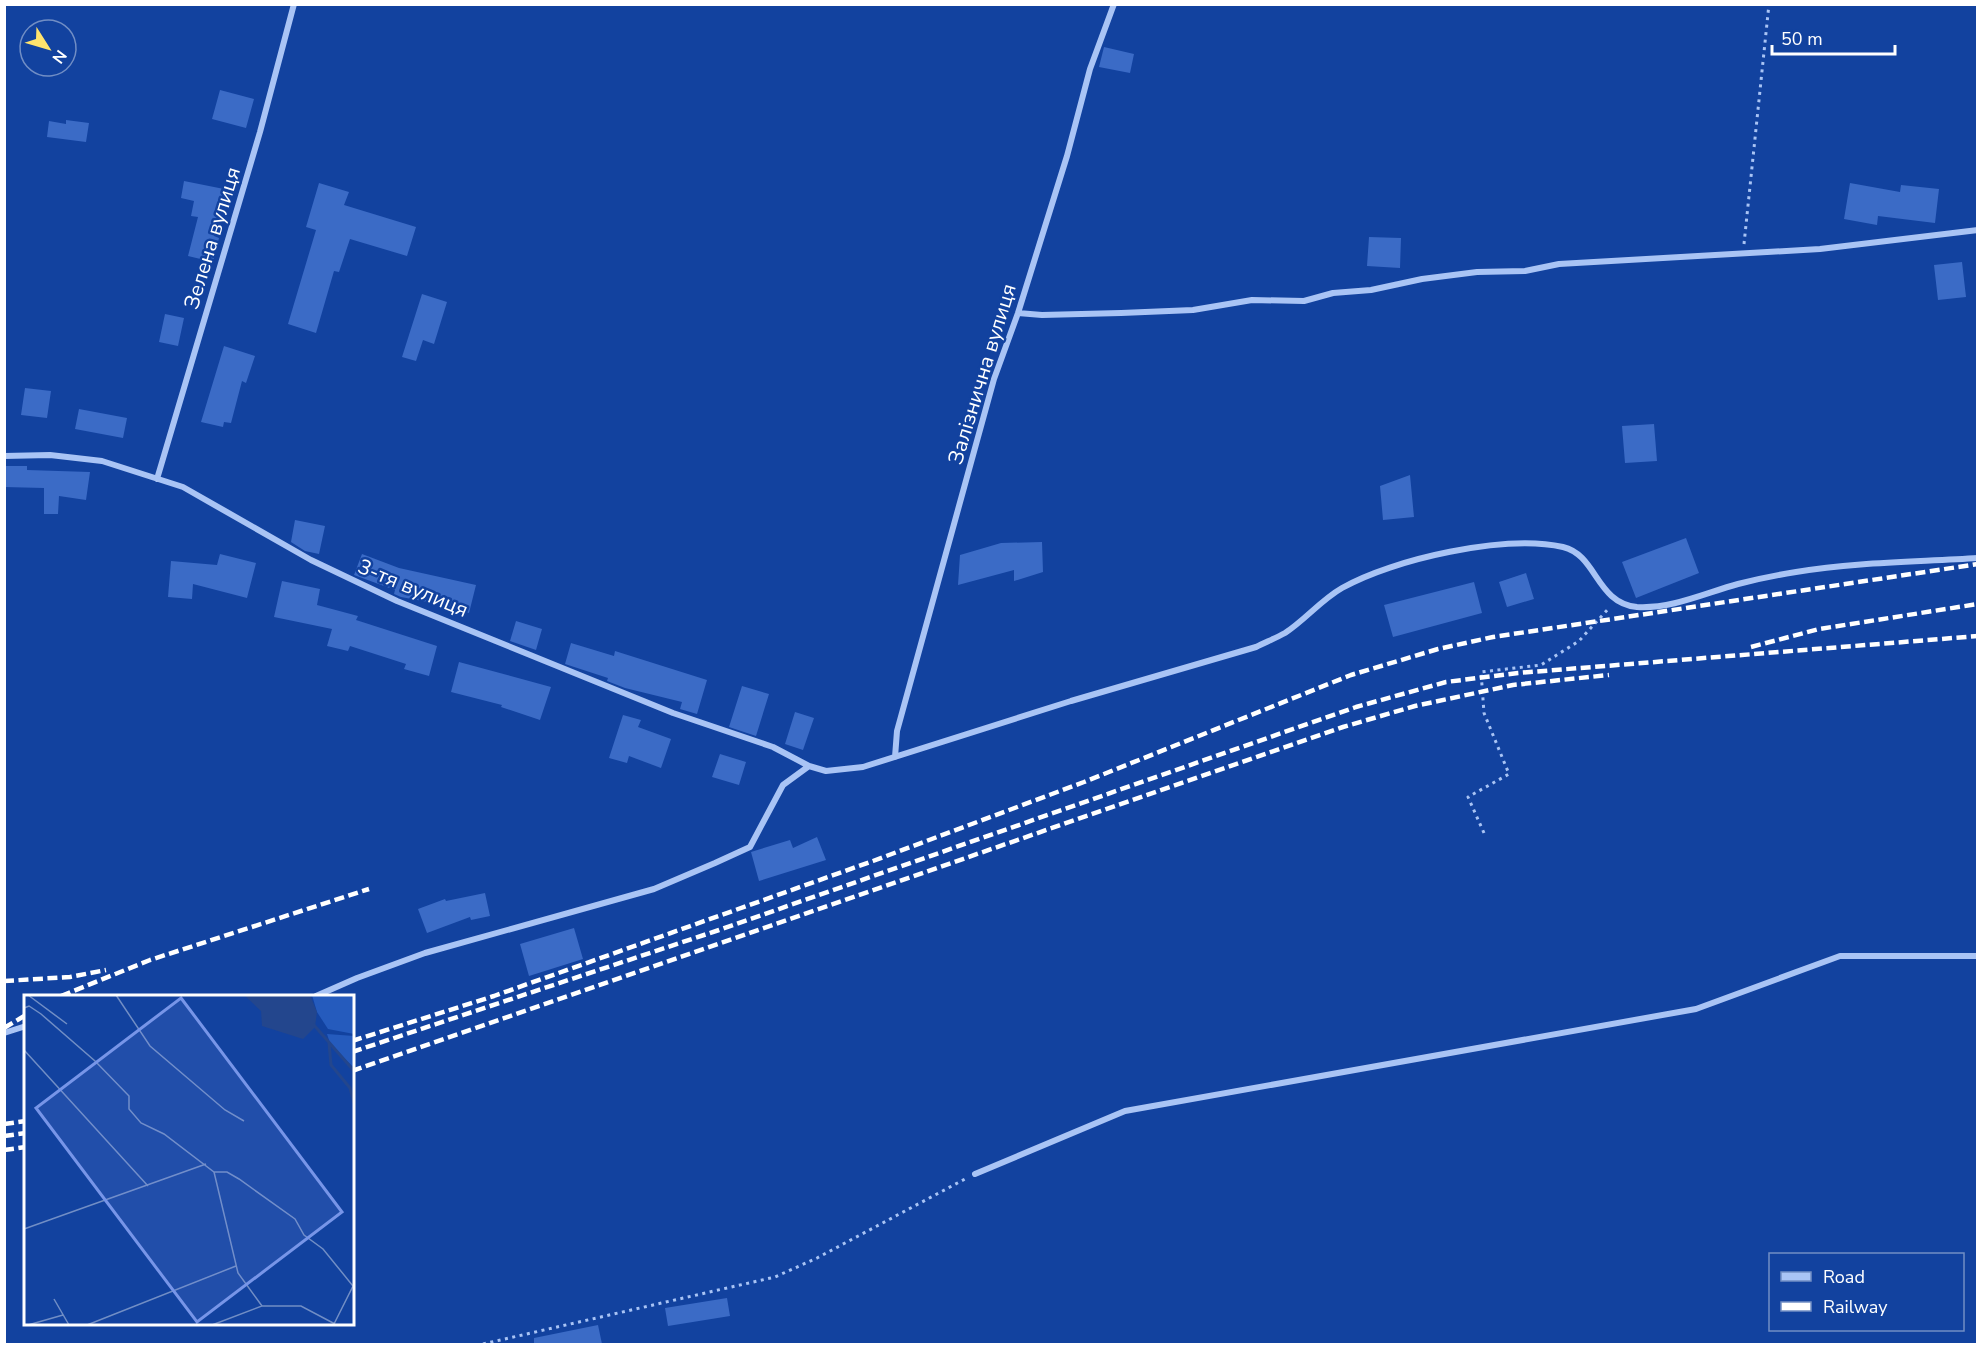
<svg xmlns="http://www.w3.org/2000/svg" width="1982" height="1349" font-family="'Nunito Sans',sans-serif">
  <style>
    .building { fill: #3b6bc6 }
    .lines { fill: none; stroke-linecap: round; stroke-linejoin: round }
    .path { stroke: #a9c4f5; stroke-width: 3; stroke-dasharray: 3 4.5; stroke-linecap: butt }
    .street { stroke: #a9c4f5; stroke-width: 6 }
    .rail { stroke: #fff; stroke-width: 4.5; stroke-dasharray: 10 4.5; stroke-linecap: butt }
    .labels { text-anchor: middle; stroke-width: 5; stroke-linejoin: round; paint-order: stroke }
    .street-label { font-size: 21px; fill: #fff; stroke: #12429f }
    .inset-river { fill: none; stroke: #23468d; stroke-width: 3 }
    .inset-road { fill: none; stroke: #718ec5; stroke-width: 1.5 }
    .view { fill: #7795e8; fill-opacity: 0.15; stroke: #7795e8; stroke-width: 3 }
    .inset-edge { fill: none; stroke: #fff; stroke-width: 3 }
  </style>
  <rect width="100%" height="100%" fill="#12429f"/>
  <path class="building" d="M1104 47 1134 54 1130 73 1099 67Z
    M220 90 254 99 246 128 212 119Z
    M66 120 89 123 86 142 47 137 49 121 66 124Z
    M184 181 224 189 214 236 219 238 213 262 188 256 198 217 191 216 194 201 181 198Z
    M319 183 349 192 344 205 416 227 407 256 350 239 339 272 334 271 316 333 288 324 316 230 306 227Z
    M1850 183 1900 192 1901 185 1939 189 1935 223 1878 216 1877 225 1844 219Z
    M1369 237 1401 238 1400 268 1367 266Z
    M1962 262 1966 297 1938 300 1934 265Z
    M422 294 447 302 434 344 423 340 416 361 402 357Z
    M165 314 184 318 178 346 159 342Z
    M224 346 255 356 246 383 242 381 231 423 224 422 223 427 201 422Z
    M25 388 51 391 47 418 21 415Z
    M79 409 127 418 123 438 75 429Z
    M1654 424 1657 461 1625 463 1622 426Z
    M4 466H27V470L90 472 86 500 59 496 58 514H44V488L4 487Z
    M1410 475 1414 517 1383 520 1380 486Z
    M295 520 325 526 319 554 305 551 291 542Z
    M1686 538 1699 573 1636 598 1622 562Z
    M1042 542 1043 572 1014 581V570L958 585 960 555 1001 543Z
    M220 554 256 563 247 598 193 584 192 599 168 597 171 561 217 565Z
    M362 554 399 568 476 585 469 613 439 604 401 597 394 594 395 590 354 575Z
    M1526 573 1534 599 1507 607 1499 582Z
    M282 581 320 589 317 605 358 616 356 620 437 646 429 676 404 669 406 664 350 646 348 651 327 646 332 629 274 617Z
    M1474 582 1482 613 1393 637 1384 605Z
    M516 621 542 629 536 650 510 641Z
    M571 643 614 656 615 651 707 680 697 714 680 709 682 702 625 688 607 681 608 678 565 664Z
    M459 662 551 687 540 720 501 707 502 705 451 692Z
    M742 686 769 694 756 736 729 727Z
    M795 712 814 718 803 750 785 744Z
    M623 715 641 720 638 727 671 739 661 768 629 756 627 763 609 758Z
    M720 754 746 762 739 785 712 777Z
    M817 837 826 860 759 881 751 852 790 840 793 848Z
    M485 893 490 916 471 920 470 917 427 933 418 909 445 899 446 901Z
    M574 928 583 959 529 976 520 944Z
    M727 1298 730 1316 668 1326 665 1308Z
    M598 1325 602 1344H534V1338Z"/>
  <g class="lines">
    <path class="path" d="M1744 244 1769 4
      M1484 833 1468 797 1509 774 1484 713 1481 672 1541 665 1579 641 1609 608
      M483 1344 775 1277 817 1258 965 1179"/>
    <path class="street" d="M1018 313 1042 315 1121 313 1193 310 1252 300 1304 301 1333 293 1371 290 1422 279 1477 272 1525 271 1559 264 1820 249 1978 230
      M4 456 50 455 102 461 183 487 311 560 397 601 673 713 773 747 809 766
      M157 479 260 132 294 4
      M895 757 897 731 994 379 1018 313 1067 156 1090 69 1114 4
      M316 996 357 978 425 953 654 889 715 863 750 847 783 785 809 766 826 771 863 767 1071 701 1256 647C1266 642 1276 638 1285 633 1305 620 1321 600 1342 588 1393 559 1505 534 1563 547 1597 555 1596 603 1637 607 1672 609 1705 593 1738 584 1757 579 1777 575 1796 572 1856 562 1917 562 1978 558
      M4 1033 26 1026
      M975 1174 1125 1111 1696 1009 1840 956H1978"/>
    <path class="rail" d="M1751 647 1819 629 1978 604
      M4 981 70 977 106 970
      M61 996 150 960 369 889
      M4 1028 26 1015
      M352 1041 494 996 873 861 1084 782 1351 675 1438 649 1493 637 1978 564
      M352 1052 719 930 1356 707 1446 682 1518 673 1978 636
      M352 1071 1343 727 1415 706 1513 685 1609 675
      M4 1124 26 1121
      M4 1136 26 1133
      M4 1150 26 1147"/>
  </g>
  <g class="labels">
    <g class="street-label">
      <text transform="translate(212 238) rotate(-73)" y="7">Зелена вулиця</text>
      <text transform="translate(982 374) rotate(-73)" y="7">Залізнична вулиця</text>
      <text transform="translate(413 588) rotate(23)" y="7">3-тя вулиця</text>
    </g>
  </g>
  <g transform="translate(24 995)">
    <rect width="330" height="330" fill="#12429f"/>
    <path d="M288 0H330V39L304 34 293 17ZM303 39 330 41V73L306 48Z" fill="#255bbd"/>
    <path d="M220 0H286L293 17 291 32 279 44 238 31 237 16Z" fill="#23468d"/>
    <path class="inset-river" d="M289 29 330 76M305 48 307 70 326 93 330 108"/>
    <path class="inset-road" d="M4 0 43 29M92 0 126 51 201 115 220 126M0 13 5 11 17 19 71 66 105 101V114L117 128 140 139 190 177H203L215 184 271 224 280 240 299 254 329 291 310 329M0 55 124 191M0 234 182 169M30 304 45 330M238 311H277L311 329M4 330 39 320M63 330 212 271M188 330 238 311 214 278 190 177"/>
    <path class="view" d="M157 3 318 217 173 327 12 113Z"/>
    <rect width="330" height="330" class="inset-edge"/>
  </g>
  <rect width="1982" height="1349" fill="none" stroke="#ffffff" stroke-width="12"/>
  <rect x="1769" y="1253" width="195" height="78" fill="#12429f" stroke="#718ec5" stroke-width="1.5"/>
  <rect x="1781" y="1272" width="30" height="9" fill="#a9c4f5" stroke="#718ec5" stroke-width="1.5"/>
  <text x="1823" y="1283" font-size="18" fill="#ffffff">Road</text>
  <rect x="1781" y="1302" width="30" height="9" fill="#ffffff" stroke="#718ec5" stroke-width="1.5"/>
  <text x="1823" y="1313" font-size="18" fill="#ffffff">Railway</text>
  <g transform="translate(48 48) rotate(127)"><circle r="28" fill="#12429f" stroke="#718ec5" stroke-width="1.5"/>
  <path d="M0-4.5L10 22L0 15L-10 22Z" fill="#ffe36d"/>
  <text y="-9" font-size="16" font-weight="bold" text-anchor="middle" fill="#ffffff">N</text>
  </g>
  <path d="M1772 45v9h123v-9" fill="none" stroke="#ffffff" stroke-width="3"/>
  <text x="1781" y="45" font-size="18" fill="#ffffff" stroke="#12429f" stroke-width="4.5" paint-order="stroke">50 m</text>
</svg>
